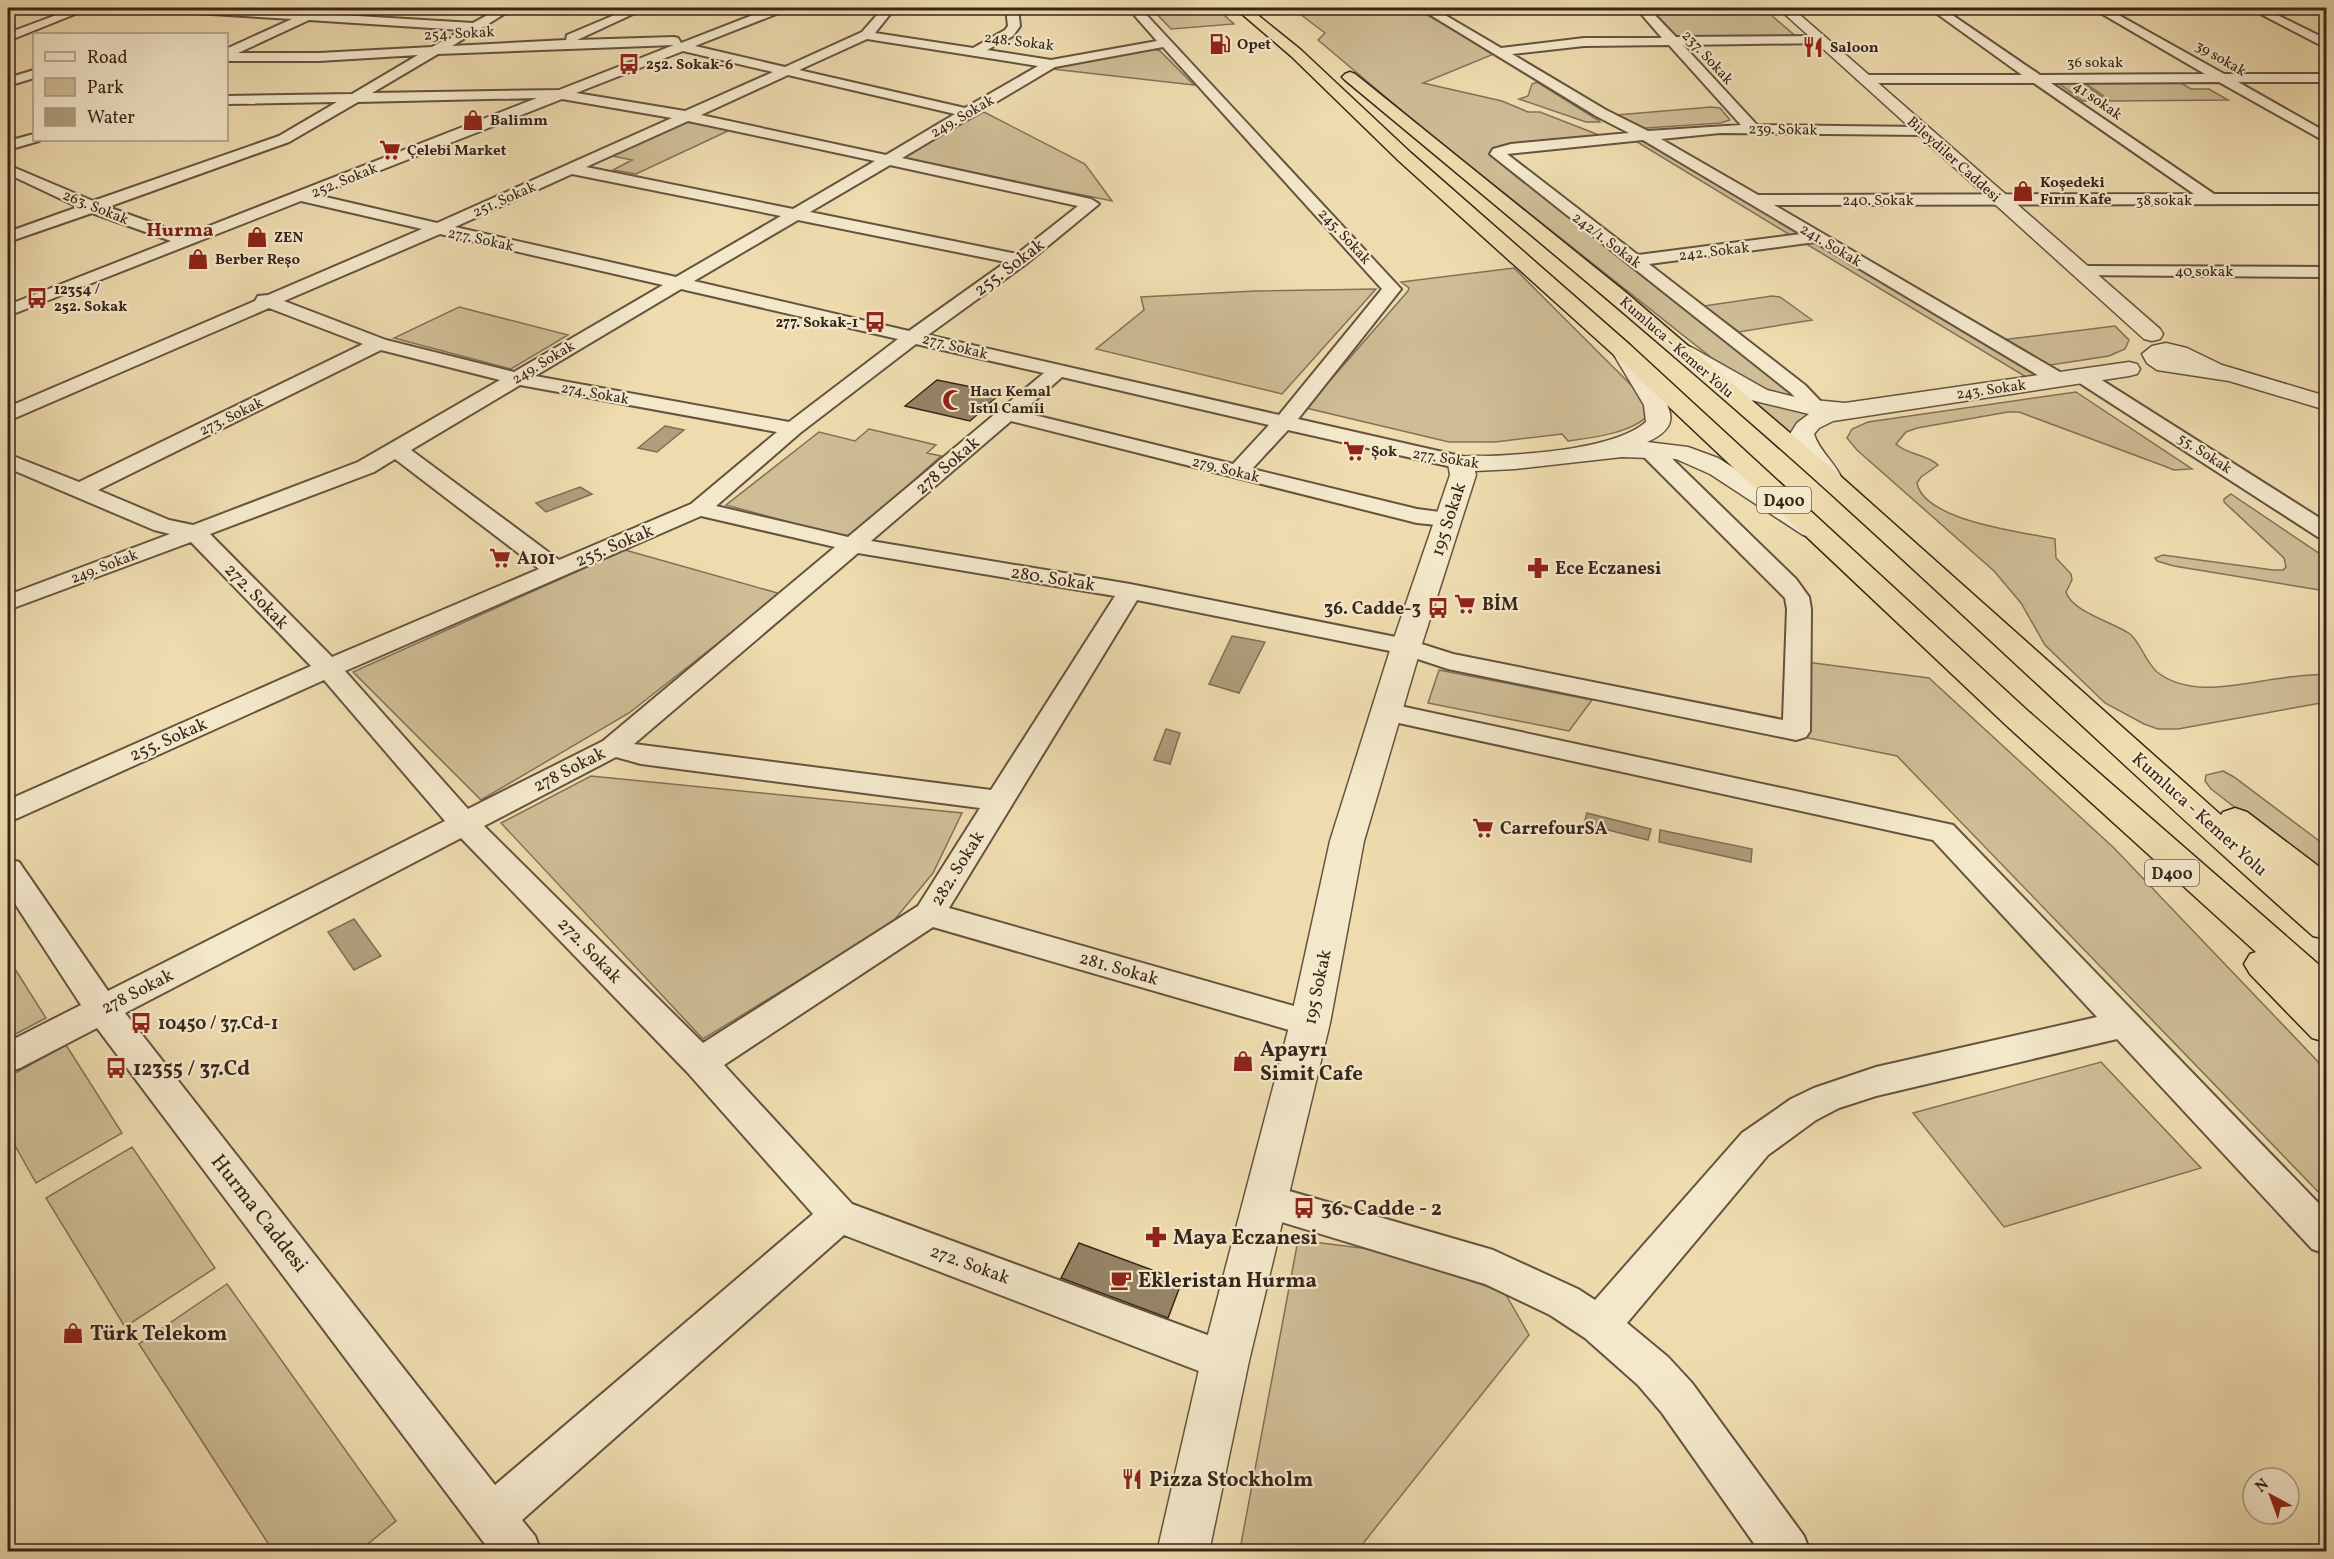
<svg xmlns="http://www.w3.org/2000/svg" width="2334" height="1559" font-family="Vollkorn,serif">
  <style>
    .green { fill: #cfbd96; stroke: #837158; stroke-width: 1.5 }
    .water { fill: #b09e7c; stroke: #806e55; stroke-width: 1.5 }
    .building { fill: #968467; stroke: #37251a; stroke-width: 1.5 }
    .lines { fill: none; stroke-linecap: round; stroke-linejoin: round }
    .minor-casing { stroke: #65533f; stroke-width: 4 }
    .tertiary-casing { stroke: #65533f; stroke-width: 3 }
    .trunk-casing { stroke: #37251a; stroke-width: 3 }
    .minor { fill: #f4e8cb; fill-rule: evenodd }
    .tertiary { fill: #f4e8cb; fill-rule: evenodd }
    .trunk { fill: #eedcaf; fill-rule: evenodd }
    .labels { text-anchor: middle; stroke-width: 4.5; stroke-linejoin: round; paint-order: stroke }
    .far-street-label { font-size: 15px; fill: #37251a; stroke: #f4e8cb }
    .far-poi-label { font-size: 15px; font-weight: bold; fill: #37251a; stroke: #f4e8cb; text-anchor: start }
    .shield { fill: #f4e8cb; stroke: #70604f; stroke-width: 1.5 }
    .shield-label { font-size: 16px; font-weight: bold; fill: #37251a }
    .street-label { font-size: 18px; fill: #37251a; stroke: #f4e8cb }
    .poi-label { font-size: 18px; font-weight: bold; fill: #37251a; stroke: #f4e8cb; text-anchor: start }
    .far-district-label { font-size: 20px; font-weight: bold; fill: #7a1f14; stroke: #f4e8cb }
    .near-poi-label { font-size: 21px; font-weight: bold; fill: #37251a; stroke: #f4e8cb; text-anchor: start }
    .near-street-label { font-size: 21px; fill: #37251a; stroke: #f4e8cb }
  </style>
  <rect width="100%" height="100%" fill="#eedcaf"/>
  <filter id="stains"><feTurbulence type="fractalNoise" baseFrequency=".00333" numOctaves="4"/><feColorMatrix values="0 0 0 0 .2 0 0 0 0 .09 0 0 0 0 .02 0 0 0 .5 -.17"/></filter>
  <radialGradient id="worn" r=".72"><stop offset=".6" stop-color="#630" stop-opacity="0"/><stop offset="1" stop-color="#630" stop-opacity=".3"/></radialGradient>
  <path class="green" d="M901 8H1004L1005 12 899 10Z
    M1151 8H1216L1234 24 1171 29Z
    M1292 8H1416L1494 54 1423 83 1502 101 1528 112H1540L1599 135 1499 147 1493 149 1490 153 1799 398 1788 399 1732 374 1432 136 1318 40 1325 33Z
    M1648 8H1763L1799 39H1675Z
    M1154 49 1160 51 1194 85 1052 69 1066 64Z
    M1537 82 1598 120 1600 122H1586L1519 99 1528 96 1532 84Z
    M2058 83H2082L2108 101H2083Z
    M2085 83H2181L2191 89H2209L2228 100 2111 101Z
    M1711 107 1720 108 1730 120 1721 123 1646 128 1639 127 1616 115Z
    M984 112 1085 164 1112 201 899 158Z
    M687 122 730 130 636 174 613 170 632 160 612 156Z
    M1641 136 1810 236 1795 238 1629 137Z
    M1817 240 2049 377 2031 380 1803 242Z
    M1514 268 1637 391 1651 412C1637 432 1593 438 1568 441L1562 434 1495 442H1449L1306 408 1408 291 1409 288 1401 282Z
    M1376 289 1282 394 1096 349 1144 310 1141 297 1255 291Z
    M1772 296 1780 297 1812 320 1739 332 1704 306Z
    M459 307 568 335 511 369 394 338Z
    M2115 326 2129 340 2125 349 2109 356 2044 366 2001 340Z
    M2076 392 2192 469 2174 470 2164 466 2019 412H2008L1917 428 1906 432 1896 444C1907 455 1927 454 1938 465L1921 477 1917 483C1924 521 2023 532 2055 539L2056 558 2071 574 2072 580 2066 592C2072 612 2113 622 2130 634 2142 645 2145 661 2157 672 2190 698 2238 684 2275 679 2292 676 2309 675 2326 674V702L2178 729H2158L2144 724 2105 703 2045 645 2021 603 1994 571 1857 450 1847 438 1852 429 1868 422Z
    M1742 393 1814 410 1791 438Z
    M869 429 936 445 927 453 941 456 849 538 726 505 819 432 855 441Z
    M2231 494 2326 558V591L2174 566 2157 561 2155 558 2163 555 2273 570H2283L2286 567 2284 558 2224 502V499Z
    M625 550 781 594 629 713 481 800 353 672Z
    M1806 662 1929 678 2114 848 2326 1070V1200L1897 756 1808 738Z
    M1439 670 1592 700 1569 731 1428 703Z
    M2223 771 2234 777 2326 846V877L2211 789 2205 781 2206 775Z
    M591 776 962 813 933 873 891 924 703 1039 501 823Z
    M8 958 46 1018 8 1038Z
    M66 1045 122 1133 36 1183 8 1133V1077Z
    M2101 1062 2201 1168 2004 1227 1913 1113Z
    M132 1147 215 1268 125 1327 46 1198Z
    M1298 1240 1392 1252 1505 1293 1529 1335 1357 1551H1292L1241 1544Z
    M227 1284 396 1521 359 1551H273L139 1344Z"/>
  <path class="water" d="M665 426 684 430 657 452 638 448Z
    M580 487 592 494 546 512 536 503Z
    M1232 636 1265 642 1239 693 1209 684Z
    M1166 729 1180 733 1170 764 1154 760Z
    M1587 813 1651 829 1648 840 1584 824Z
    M1660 830 1752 849 1751 862 1659 842Z
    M354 919 381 956 354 970 328 932Z"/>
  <path class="building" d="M937 380 1001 393 970 421 905 406Z
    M1079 1243 1182 1281 1168 1318 1061 1278Z"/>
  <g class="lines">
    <defs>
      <path id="minor" d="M75 8H90L8 41V33Z
        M173 8H227L473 23 500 8H514L452 46 566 40 567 35 631 8H646L577 40 674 37 678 38 681 43 771 8H786L784 11 695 46 785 67 862 32 883 8H895L875 33 973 48 1005 30 1008 26 1006 8H1018L1020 26 1013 36 987 50 1051 60 1157 41 1128 8H1140L1401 289 1298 419 1469 458 1472 463 1469 468 1461 469 1288 430 1252 469 1417 509 1455 514 1458 519 1455 524 1447 526 1417 523 1011 421 871 541 1130 584 1406 639 1453 654 1783 720 1787 609 1785 598 1642 455 1639 450 1642 445 1650 444 1658 445 1796 579 1809 597 1811 609 1810 731 1806 737 1796 740 1448 669 1400 653 1137 600 949 908 1322 1014 1327 1023 1322 1032 1310 1036 933 927 724 1065 852 1204 1240 1347 1246 1361 1240 1375 1225 1381 844 1235 522 1520 535 1536 541 1552H491L97 1028 20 1068 8 1072V1042L81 1005 8 893V859L19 862 108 991 445 821 324 680 18 818 8 821V800L311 666 191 542 8 610V595L170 534 154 530 8 468V454L79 482 363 344 269 308 15 418 8 420V407L255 301 258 296 268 295 422 229 301 201 8 316V305L171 241 92 213 8 242V232L78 207 8 174V165L93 201 279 136 337 102 226 104V96L352 94 418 55 319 61H226V49L292 19 179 12ZM309 20 462 30 432 47 319 53H238ZM867 39 1038 66 965 108 799 70ZM674 45 559 90 372 93 438 54ZM1163 47 1382 289 1279 415 928 335 1026 264 1099 204 1091 199 902 158 1055 67ZM683 51 773 72 685 111 576 93ZM788 75 955 114 886 155 701 115ZM537 98 186 235 108 207 289 142 358 102ZM562 99 672 118 437 223 317 195ZM688 121 875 161 793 209 586 167ZM890 165 1078 206 1017 254 810 212ZM572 174 781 216 676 277 455 227ZM798 220 1006 262 909 331 694 281ZM440 234 663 285 514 372 386 340 284 301ZM681 289 898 339 789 422 535 376ZM916 344 1044 373 848 537 716 506 800 433ZM381 350 500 380 358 462 193 525 169 520 98 490ZM1062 377 1269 425 1233 464 1022 412ZM520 385 777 432 691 504 559 560 411 450ZM395 459 539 569 332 657 210 534 374 472ZM701 516 835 547 603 741 468 809 345 671ZM858 553 1115 596 991 790 634 744ZM616 757 641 764 980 808 918 906 703 1043 484 826ZM461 838 688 1073 813 1214 495 1485 125 1013Z
        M1419 8H1433L1501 48 1584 38H1662L1636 8H1648L1676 37 1820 36 1824 37 1826 40 1824 43 1683 45 1757 125 1923 127 1930 131 1923 135 1720 133 1661 139 1758 195 2194 194 2034 83H1864L1857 79 1864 75H2022L1929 8H1942L2040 75 2205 74 2092 8H2106L2224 74H2326V82H2238L2326 132V142L2219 82 2051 83 2214 194H2326V204L1774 205 2065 375 2068 379 2065 383H2051L1815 242 1649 264 1805 385 1827 408 1824 412C1809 416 1801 404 1791 393L1490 154 1493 149 1511 144 1629 133 1596 116ZM1669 45 1741 125 1648 131 1606 110 1512 54 1584 46ZM1643 140 1801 234 1638 255 1507 154Z
        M2249 8H2263L2326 39V48Z
        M34 70V78L8 86V78Z
        M34 134V140H40L39 141 8 150V141Z
        M2081 266 2326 267V277L2075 275 2072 271 2075 267Z
        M2082 370 2089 372 2326 522V539L2318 537 2075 380 2072 376 2075 372Z
        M1386 703 1953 825 2326 1211V1254L2312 1249 2117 1039 1876 1096 1839 1108 1816 1120 1768 1155 1627 1323 1668 1357 1692 1383 1804 1536 1810 1552H1760L1662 1413 1638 1385 1585 1338 1550 1315 1485 1284 1252 1213 1246 1201 1252 1189 1265 1184 1493 1250 1578 1289 1595 1300 1742 1133 1791 1099 1814 1088 1876 1067 2097 1017 1933 840 1376 718 1372 712 1376 706Z"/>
      <path id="tertiary" d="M1778 8H1792L2160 329 2163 334 2160 339 2152 341 2144 339Z
        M1622 343 1630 345C1636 355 1640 365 1647 374 1664 401 1690 423 1647 442L1688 447 1718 458 1821 523 1825 529 1821 535 1812 537 1803 535 1710 474 1676 459 1622 457 1515 469 1475 471 1476 475 1421 647 1364 841 1330 1023 1249 1361 1209 1552H1157L1201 1361 1290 1023 1330 841 1391 647 1450 475 1448 463 1452 458C1465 455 1477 456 1489 456 1531 454 1615 449 1646 422L1644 405 1611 350 1614 345Z
        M2166 343 2187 348 2222 365 2326 396V410L2229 381 2157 370 2147 363 2142 354 2152 346Z
        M1683 345 1691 347 1767 390 1803 399 1845 403 2129 362 2137 364 2140 369 2137 374 2129 376 1833 421 1819 428 1814 434C1819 451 1835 462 1842 479L1838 484 1829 487 1820 484 1791 440 1790 434 1797 423 1809 414 1751 400 1675 357 1672 352 1675 347Z"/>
      <path id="trunk" d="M1235 8H1249L1301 50 1411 153 1630 345 2029 712 2326 971V1042L2312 1038 2250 974 2244 964 2250 954 2256 952 2007 726 1614 355 1399 161 1291 56Z
        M1350 72 1355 74 1624 291 1838 474 2221 815 2223 812 2235 808 2247 812 2326 872V903L2322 902 2326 906V939L2313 936C2146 788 1985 633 1820 484 1665 345 1505 213 1345 80L1342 77 1345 74Z"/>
    </defs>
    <use href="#minor" class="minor-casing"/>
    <use href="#tertiary" class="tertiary-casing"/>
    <use href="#trunk" class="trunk-casing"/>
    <use href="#minor" class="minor"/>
    <use href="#tertiary" class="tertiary"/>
    <use href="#trunk" class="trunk"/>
  </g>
  <defs>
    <symbol id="fuel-bare" viewBox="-9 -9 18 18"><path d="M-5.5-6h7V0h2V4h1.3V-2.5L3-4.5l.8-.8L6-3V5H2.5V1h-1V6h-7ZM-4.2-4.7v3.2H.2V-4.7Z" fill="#8f2418" stroke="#f4e8cb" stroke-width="2.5" paint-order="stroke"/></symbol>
    <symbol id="restaurant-bare" viewBox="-9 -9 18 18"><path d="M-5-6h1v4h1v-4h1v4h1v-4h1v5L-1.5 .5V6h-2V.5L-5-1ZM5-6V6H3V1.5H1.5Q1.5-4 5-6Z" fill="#8f2418" stroke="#f4e8cb" stroke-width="2.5" paint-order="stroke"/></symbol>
    <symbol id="bus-bare" viewBox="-9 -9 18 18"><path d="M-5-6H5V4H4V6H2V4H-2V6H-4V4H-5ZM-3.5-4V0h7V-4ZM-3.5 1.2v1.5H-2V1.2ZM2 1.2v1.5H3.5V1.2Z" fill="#8f2418" stroke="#f4e8cb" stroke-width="2.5" paint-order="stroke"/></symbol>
    <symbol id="shop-bare" viewBox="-9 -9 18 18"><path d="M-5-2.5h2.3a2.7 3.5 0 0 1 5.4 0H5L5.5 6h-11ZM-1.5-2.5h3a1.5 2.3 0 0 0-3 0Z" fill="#8f2418" stroke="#f4e8cb" stroke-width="2.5" paint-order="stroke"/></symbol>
    <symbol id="supermarket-bare" viewBox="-9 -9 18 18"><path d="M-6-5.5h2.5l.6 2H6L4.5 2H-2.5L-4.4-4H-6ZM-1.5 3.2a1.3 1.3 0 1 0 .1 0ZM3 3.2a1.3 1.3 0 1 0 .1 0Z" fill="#8f2418" stroke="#f4e8cb" stroke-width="2.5" paint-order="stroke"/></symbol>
    <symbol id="mosque-bare" viewBox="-9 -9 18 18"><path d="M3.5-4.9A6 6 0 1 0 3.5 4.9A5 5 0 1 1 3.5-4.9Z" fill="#8f2418" stroke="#f4e8cb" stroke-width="2.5" paint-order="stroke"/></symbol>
    <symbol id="pharmacy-bare" viewBox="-9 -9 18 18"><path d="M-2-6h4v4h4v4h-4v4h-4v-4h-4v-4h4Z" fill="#8f2418" stroke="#f4e8cb" stroke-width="2.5" paint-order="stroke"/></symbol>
    <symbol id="cafe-bare" viewBox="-9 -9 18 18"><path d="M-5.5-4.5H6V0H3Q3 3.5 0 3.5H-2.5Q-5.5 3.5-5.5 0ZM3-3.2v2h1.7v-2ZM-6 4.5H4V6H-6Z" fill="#8f2418" stroke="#f4e8cb" stroke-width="2.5" paint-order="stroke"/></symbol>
  </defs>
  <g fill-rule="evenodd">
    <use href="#fuel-bare" x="1205" y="29" width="30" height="30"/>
    <use href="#restaurant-bare" x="1798" y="32" width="30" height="30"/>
    <use href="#bus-bare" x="614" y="49" width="30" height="30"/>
    <use href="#shop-bare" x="458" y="105" width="30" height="30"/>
    <use href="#supermarket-bare" x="375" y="135" width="30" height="30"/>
    <use href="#shop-bare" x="2008" y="176" width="30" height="30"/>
    <use href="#shop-bare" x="242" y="222" width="30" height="30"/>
    <use href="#shop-bare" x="183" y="244" width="30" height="30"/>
    <use href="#bus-bare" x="22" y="283" width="30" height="30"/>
    <use href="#bus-bare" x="860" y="307" width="30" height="30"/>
    <use href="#mosque-bare" x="938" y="385" width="30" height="30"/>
    <use href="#supermarket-bare" x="1339" y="436" width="30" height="30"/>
    <use href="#supermarket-bare" x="485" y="543" width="30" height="30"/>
    <use href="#pharmacy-bare" x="1523" y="553" width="30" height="30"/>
    <use href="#supermarket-bare" x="1450" y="589" width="30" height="30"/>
    <use href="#bus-bare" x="1423" y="593" width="30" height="30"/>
    <use href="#supermarket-bare" x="1468" y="813" width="30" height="30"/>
    <use href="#bus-bare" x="126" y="1008" width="30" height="30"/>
    <use href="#shop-bare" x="1228" y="1046" width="30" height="30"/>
    <use href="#bus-bare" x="101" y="1053" width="30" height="30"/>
    <use href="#bus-bare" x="1289" y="1193" width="30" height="30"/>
    <use href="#pharmacy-bare" x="1141" y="1222" width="30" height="30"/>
    <use href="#cafe-bare" x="1106" y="1265" width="30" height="30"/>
    <use href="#shop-bare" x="58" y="1318" width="30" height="30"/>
    <use href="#restaurant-bare" x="1117" y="1464" width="30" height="30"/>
  </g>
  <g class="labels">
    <g class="far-street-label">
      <text transform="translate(459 33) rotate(-3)" y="5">254. Sokak</text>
      <text transform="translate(1019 41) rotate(7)" y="5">248. Sokak</text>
      <text transform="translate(1708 57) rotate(47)" y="5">237. Sokak</text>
      <text transform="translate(2221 58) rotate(30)" y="5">39 sokak</text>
      <text x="2095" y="67">36 sokak</text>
      <text transform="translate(2098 100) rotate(35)" y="5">41 sokak</text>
      <text transform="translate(962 116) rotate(-30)" y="5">249. Sokak</text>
      <text transform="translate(1783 129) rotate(1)" y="5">239. Sokak</text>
      <text transform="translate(1954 159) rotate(42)" y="5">Bileydiler Caddesi</text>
      <text transform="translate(344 180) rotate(-22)" y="5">252. Sokak</text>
      <text transform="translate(504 199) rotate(-24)" y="5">251. Sokak</text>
      <text x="1878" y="205">240. Sokak</text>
      <text x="2164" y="205">38 sokak</text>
      <text transform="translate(96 207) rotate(22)" y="5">263. Sokak</text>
      <text transform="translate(1345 236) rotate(47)" y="5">245. Sokak</text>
      <text transform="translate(481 239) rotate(12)" y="5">277. Sokak</text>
      <text transform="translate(1607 240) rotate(37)" y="5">242/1. Sokak</text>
      <text transform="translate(1831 245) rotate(31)" y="5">241. Sokak</text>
      <text transform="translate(1714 251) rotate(-7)" y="5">242. Sokak</text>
      <text x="2204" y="276">40 sokak</text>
      <text transform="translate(955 346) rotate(14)" y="5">277. Sokak</text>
      <text transform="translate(1677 347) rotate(41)" y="5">Kumluca - Kemer Yolu</text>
      <text transform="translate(543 362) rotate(-31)" y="5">249. Sokak</text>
      <text transform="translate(1991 389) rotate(-8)" y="5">243. Sokak</text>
      <text transform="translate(595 393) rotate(10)" y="5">274. Sokak</text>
      <text transform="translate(231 416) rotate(-26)" y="5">273. Sokak</text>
      <text transform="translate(2205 453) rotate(33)" y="5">55. Sokak</text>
      <text transform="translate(1446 458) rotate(9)" y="5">277. Sokak</text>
      <text transform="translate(1226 469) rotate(14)" y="5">279. Sokak</text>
      <text transform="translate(104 566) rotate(-21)" y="5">249. Sokak</text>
    </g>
    <g class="far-poi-label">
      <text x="1237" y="49">Opet</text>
      <text x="1830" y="52">Saloon</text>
      <text x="646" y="69">252. Sokak-6</text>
      <text x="490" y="125">Balimm</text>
      <text x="407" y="155">Çelebi Market</text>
      <text x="2040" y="187">Koşedeki<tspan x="2040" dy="17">Fırın Kafe</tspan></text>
      <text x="274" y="242">ZEN</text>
      <text x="215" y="264">Berber Reşo</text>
      <text x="54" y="294">12354 /<tspan x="54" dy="17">252. Sokak</tspan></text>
      <text x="858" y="327" text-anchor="end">277. Sokak-1</text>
      <text x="970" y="396">Hacı Kemal<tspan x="970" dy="17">Istıl Camii</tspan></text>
      <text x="1371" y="456">Şok</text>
    </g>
    <g class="shield">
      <rect x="1757" y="487" width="54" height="26" rx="4.5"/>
      <rect x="2145" y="860" width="54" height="26" rx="4.5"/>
    </g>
    <g class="shield-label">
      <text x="1784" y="506">D400</text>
      <text x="2172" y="879">D400</text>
    </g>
    <g class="street-label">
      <text transform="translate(1009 267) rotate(-37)" y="6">255. Sokak</text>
      <text transform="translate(947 465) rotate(-41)" y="6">278 Sokak</text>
      <text transform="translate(1448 519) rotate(-72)" y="6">195 Sokak</text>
      <text transform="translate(614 545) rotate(-23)" y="6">255. Sokak</text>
      <text transform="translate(1053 578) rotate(9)" y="6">280. Sokak</text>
      <text transform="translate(257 596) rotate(46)" y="6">272. Sokak</text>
      <text transform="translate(168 739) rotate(-24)" y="6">255. Sokak</text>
      <text transform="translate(569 769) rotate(-27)" y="6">278 Sokak</text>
      <text transform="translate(2200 814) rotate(42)" y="6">Kumluca - Kemer Yolu</text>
      <text transform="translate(957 868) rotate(-58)" y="6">282. Sokak</text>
      <text transform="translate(590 950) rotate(46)" y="6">272. Sokak</text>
      <text transform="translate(1119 968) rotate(16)" y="6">281. Sokak</text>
      <text transform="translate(1317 987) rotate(-78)" y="6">195 Sokak</text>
      <text transform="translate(137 991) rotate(-27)" y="6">278 Sokak</text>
      <text transform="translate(970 1264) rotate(20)" y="6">272. Sokak</text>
    </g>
    <g class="poi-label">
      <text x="517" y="564">A101</text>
      <text x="1555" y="574">Ece Eczanesi</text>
      <text x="1482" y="610">BİM</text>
      <text x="1421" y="614" text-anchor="end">36. Cadde-3</text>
      <text x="1500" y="834">CarrefourSA</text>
      <text x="158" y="1029">10450 / 37.Cd-1</text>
    </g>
    <g class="far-district-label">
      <text x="180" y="236">Hurma</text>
    </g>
    <g class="near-poi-label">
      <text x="1260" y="1056">Apayrı<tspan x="1260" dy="24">Simit Cafe</tspan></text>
      <text x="133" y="1075">12355 / 37.Cd</text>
      <text x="1321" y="1215">36. Cadde - 2</text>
      <text x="1173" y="1244">Maya Eczanesi</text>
      <text x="1138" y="1287">Ekleristan Hurma</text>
      <text x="90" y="1340">Türk Telekom</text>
      <text x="1149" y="1486">Pizza Stockholm</text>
    </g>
    <g class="near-street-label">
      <text transform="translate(260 1213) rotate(52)" y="7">Hurma Caddesi</text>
    </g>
  </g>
  <rect width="2334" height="1559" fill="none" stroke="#eedcaf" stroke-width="30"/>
  <rect x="9" y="9" width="2316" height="1541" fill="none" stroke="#37251a" stroke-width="3"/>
  <rect x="15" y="15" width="2304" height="1529" fill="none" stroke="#37251a" stroke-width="1.5"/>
  <rect x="33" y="33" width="195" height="108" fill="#f4e8cb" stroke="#a89a84" stroke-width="1.5"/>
  <rect x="45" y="52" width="30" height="9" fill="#f4e8cb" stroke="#a89a84" stroke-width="1.5"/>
  <text x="87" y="63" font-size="18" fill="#37251a">Road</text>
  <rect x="45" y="78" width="30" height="18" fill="#cfbd96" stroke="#a89a84" stroke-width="1.5"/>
  <text x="87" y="93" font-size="18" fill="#37251a">Park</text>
  <rect x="45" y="108" width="30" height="18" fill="#b09e7c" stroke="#a89a84" stroke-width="1.5"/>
  <text x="87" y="123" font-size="18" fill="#37251a">Water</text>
  <g transform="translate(2271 1496) rotate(319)"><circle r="28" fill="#f4e8cb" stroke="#a89a84" stroke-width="1.5"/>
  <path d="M0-4.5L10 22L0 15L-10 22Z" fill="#8f2418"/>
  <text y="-9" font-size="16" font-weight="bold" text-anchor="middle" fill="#37251a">N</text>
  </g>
  <rect width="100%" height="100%" filter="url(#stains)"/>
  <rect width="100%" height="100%" fill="url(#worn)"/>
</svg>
